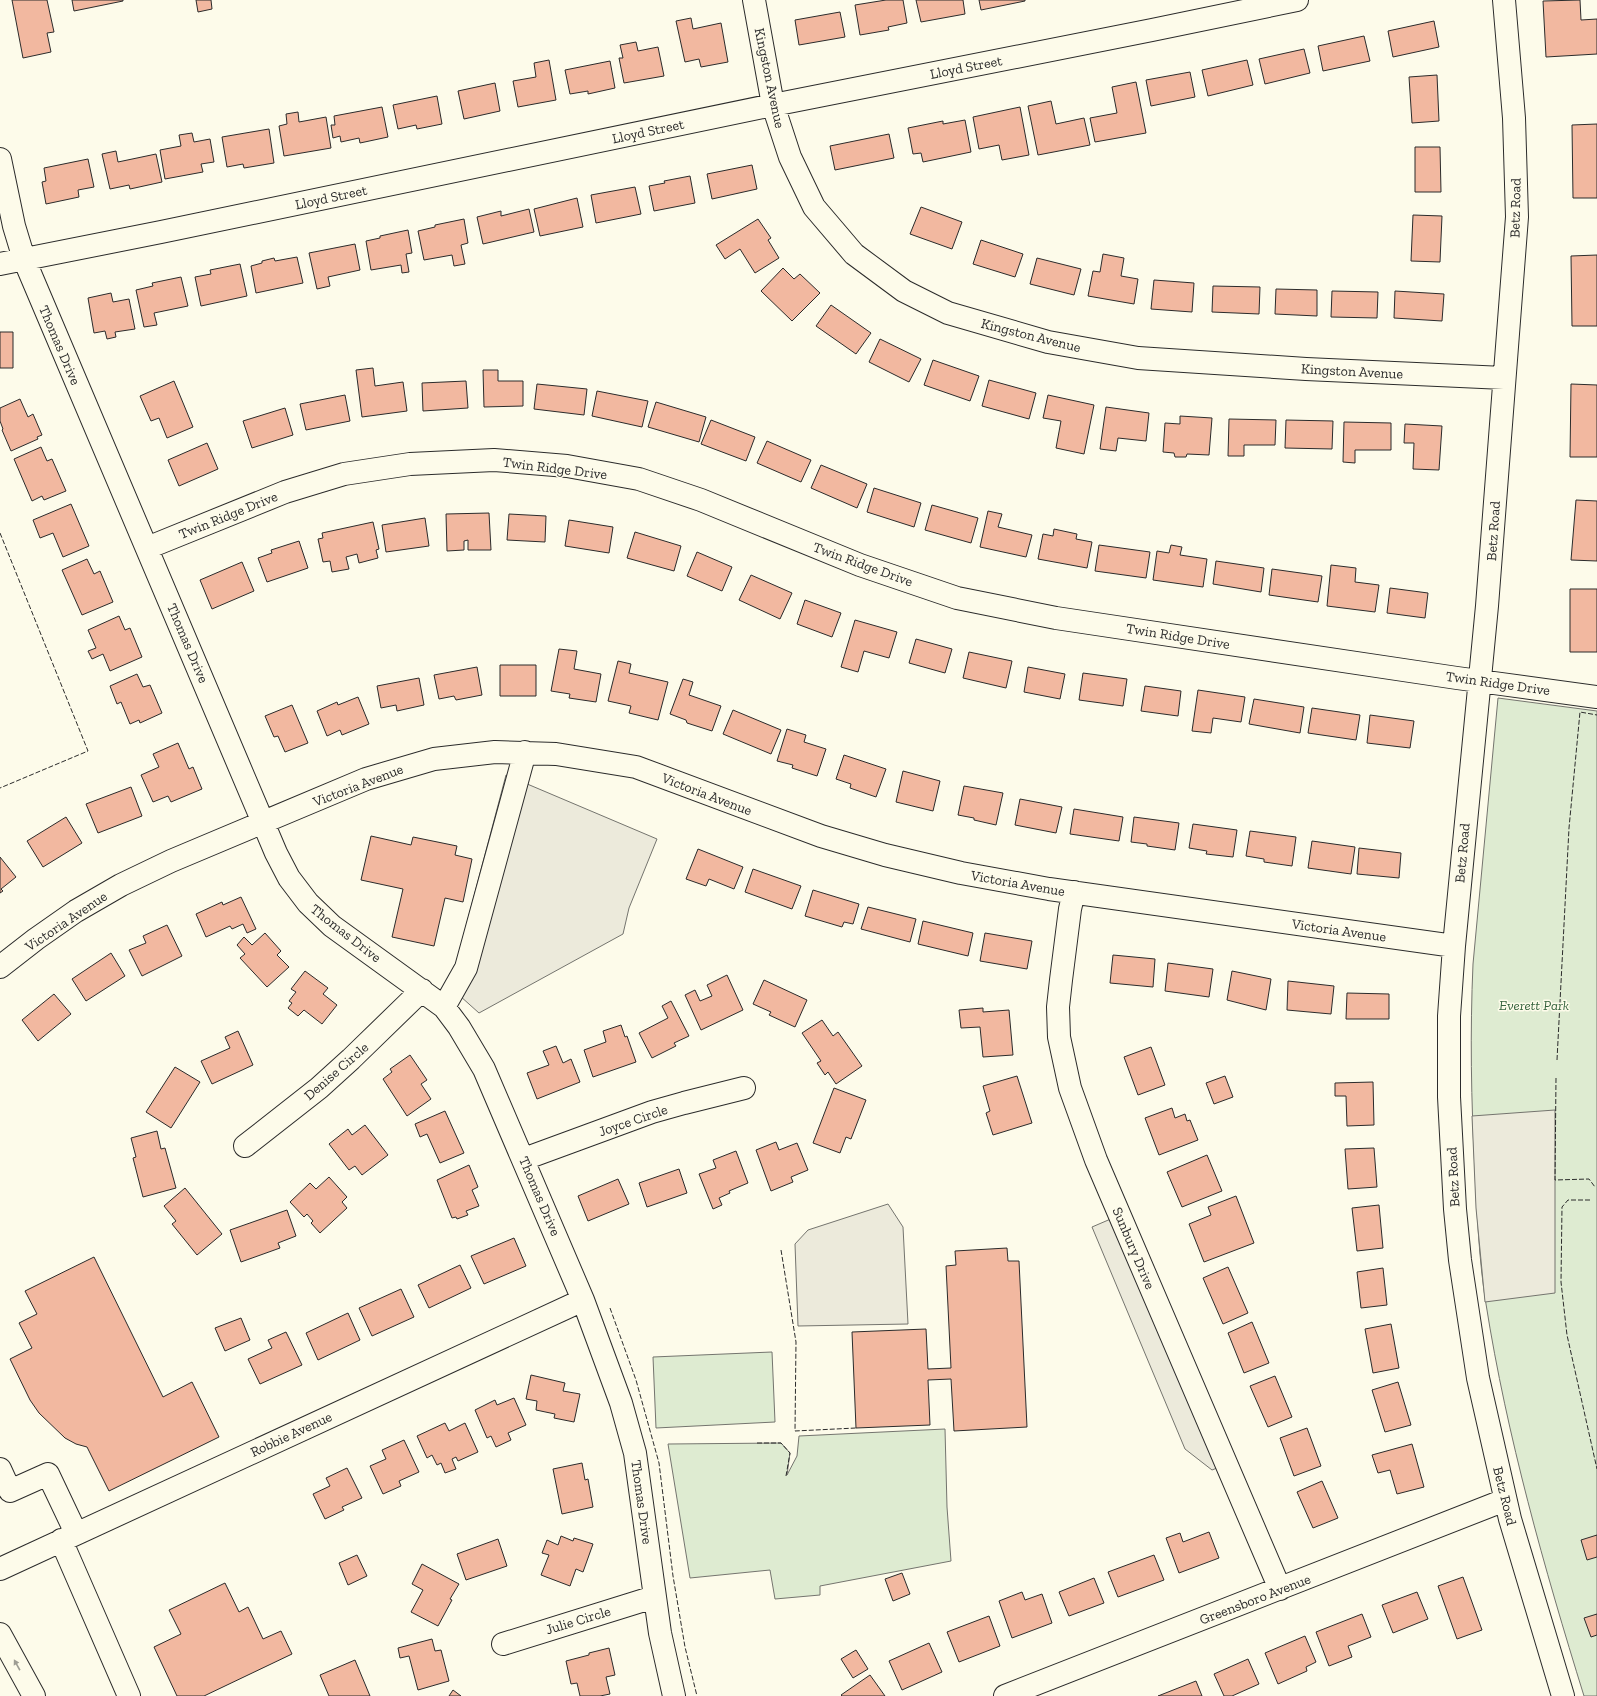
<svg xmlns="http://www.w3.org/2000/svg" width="1597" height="1696" font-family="'Zilla Slab',serif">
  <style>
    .green { fill: #deebd1; stroke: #74746e }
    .parking { fill: #eceadb; stroke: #74746e }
    .building { fill: #f2b8a0; stroke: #2b2b2b }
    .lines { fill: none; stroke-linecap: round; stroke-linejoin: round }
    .minor-casing { stroke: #2b2b2b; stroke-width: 24 }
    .major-casing { stroke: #2b2b2b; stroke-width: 24 }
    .minor { stroke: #fdfbea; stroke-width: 22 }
    .major { stroke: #fdfbea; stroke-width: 22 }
    .fence { stroke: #2b2b2b; stroke-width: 1; stroke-dasharray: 5 2; stroke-linecap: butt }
    .oneway { fill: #9e9d94 }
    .labels { text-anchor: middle; stroke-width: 3; stroke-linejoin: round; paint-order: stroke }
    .street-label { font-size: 14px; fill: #2b2b2b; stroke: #fdfbea }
    .park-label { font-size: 14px; font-style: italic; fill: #34623c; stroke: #fdfbea }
  </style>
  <rect width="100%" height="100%" fill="#fdfbea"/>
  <path class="green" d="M1498 698 1597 711V1696H1584C1544 1567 1507 1437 1486 1304 1479 1261 1477 1213 1475 1170 1471 1101 1470 1032 1473 964Z
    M772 1352 775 1422 656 1428 653 1357Z
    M945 1429 947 1507 951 1561 820 1586V1595L775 1599 770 1570 690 1578 668 1444 781 1443 790 1453 787 1475 797 1456 799 1436Z"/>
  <path class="parking" d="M506 775 657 839 629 908 623 934 479 1013 450 987Z
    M1555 1110V1293L1485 1302 1476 1208 1472 1116Z
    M888 1204 903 1227 908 1324 798 1326 795 1244 808 1230Z
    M1120 1215 1227 1464 1212 1470 1185 1449 1092 1227Z"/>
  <path class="building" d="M12 0H47L54 32 47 33 51 52 23 58Z
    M72 0H123V1L74 11Z
    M196 0H211L212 9 198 12Z
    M886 0H903L907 23 888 27 889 30 860 35 855 5Z
    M916 0H963L965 14 921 22Z
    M979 0H1025V1L981 10Z
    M1580 0 1581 20 1597 19V54L1546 57 1543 1Z
    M840 12 845 37 799 45 795 20Z
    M691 18 693 29 721 23 728 62 701 67 699 59 685 62 676 21Z
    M1434 21 1439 47 1393 57 1388 31Z
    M1364 36 1370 61 1323 71 1318 46Z
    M636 42 638 51 658 47 664 76 624 83 619 58H623L620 45Z
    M1304 49 1310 73 1265 84 1259 59Z
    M549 60 556 100 518 107 513 81 536 77 534 63Z
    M1247 60 1253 85 1208 96 1202 70Z
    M610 61 615 88 588 94V91L570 94 565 70Z
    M1190 72 1195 97 1151 106 1146 80Z
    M1437 75 1439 121 1412 123 1409 77Z
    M1136 82 1146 133 1095 142 1090 118 1117 113 1112 87Z
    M495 83 500 111 464 119 458 91Z
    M437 96 442 124 417 129 416 125 398 129 393 105Z
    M1051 101 1056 124 1084 118 1090 145 1038 155 1028 106Z
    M382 107 388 137 360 143 359 138 341 142 340 136 333 138 331 125H335L334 116Z
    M1020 107 1029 155 1002 160 999 145 979 149 973 117Z
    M298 112 299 122 326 117 331 148 284 156 279 126 287 124 286 114Z
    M965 120 971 152 923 162 921 153 913 154 908 128 943 121V124Z
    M1597 124V198H1573L1572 125Z
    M269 129 274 163 244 168 243 164 227 167 222 137Z
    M192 133 194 142 210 139 214 162 201 164 203 172 165 179 160 150 181 146 179 135Z
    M889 134 894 158 835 170 830 146Z
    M1415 147H1440L1441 192H1415Z
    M116 151 118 162 156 154 162 182 130 189 129 185 110 189 102 154Z
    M88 159 94 187 78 190 79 197 46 204 42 182 46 181 44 168Z
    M752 165 757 189 712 199 707 174Z
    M690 176 695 203 654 211 649 186 665 183 664 181Z
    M635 187 641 214 596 223 591 195Z
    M577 198 583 227 540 236 534 209Z
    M921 207 962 222 952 249 910 234Z
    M529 209 534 232 483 244 477 217 501 211V216Z
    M1413 215 1442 216 1440 262 1411 261Z
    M464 219 468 243 461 245 465 264 454 266 452 255 424 260 418 231 435 227V225Z
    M758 219 771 238 768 240 779 258 755 273 740 249 725 259 716 245Z
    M408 230 412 253 406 254 409 272 402 273 401 265 371 270 366 241 380 238V236Z
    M981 240 1023 254 1015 277 973 264Z
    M355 244 360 270 328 277 330 286 317 289 309 253Z
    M1103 254 1124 258 1121 276 1138 279 1134 304 1088 296 1093 271 1100 272Z
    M1597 255V326H1572L1571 256Z
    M297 257 303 283 256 293 251 266 262 263V261L274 258 275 261Z
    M1037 258 1081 269 1074 295 1030 284Z
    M240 264 247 296 201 306 195 277 211 274 210 270Z
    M783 268 794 279 800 274 820 293 792 321 761 291Z
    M181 277 188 306 154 313 157 325 144 327 136 290 153 286 152 283Z
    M1154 280 1194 283 1192 312 1151 309Z
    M1213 286 1260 287 1259 314 1212 312Z
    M1276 289 1317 290V316L1275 314Z
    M1332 291 1378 292 1377 318 1331 317Z
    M1395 291 1444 294 1442 321 1394 318Z
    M111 293 113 302 129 299 135 329 115 332 116 337 107 339 105 331 94 333 88 298Z
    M831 305 871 333 856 354 816 326Z
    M0 332H13V368H0Z
    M880 339 921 359 909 382 869 362Z
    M933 360 979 376 970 401 924 385Z
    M373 368 375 386 403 382 407 411 362 417 356 370Z
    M483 370H498V381H523V406L484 407Z
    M989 380 1036 393 1029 419 982 406Z
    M174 381 193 427 167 438 159 418 151 421 140 396Z
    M466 381 468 408 423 411 422 383Z
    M537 384 587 389 584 415 534 409Z
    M1571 384 1597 385V457H1570Z
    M597 391 648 401 642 427 592 416Z
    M345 395 350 421 306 430 300 404Z
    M1048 395 1094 405 1084 454 1056 448 1061 421 1043 418Z
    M20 399 28 417 33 414 42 435 37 437 38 439 11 451 2 430 3 429 0 421V408Z
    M656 402 706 417 699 442 648 427Z
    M1106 407 1149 413 1146 441 1118 438 1116 451 1100 449Z
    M285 408 293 435 252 448 243 421Z
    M1180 416 1212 418 1209 455 1187 454 1186 457H1175L1174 453 1163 452 1165 423 1180 424Z
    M1229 419 1276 420 1275 445H1244V456H1228Z
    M711 420 755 437 746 461 701 444Z
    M1286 420 1333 421 1332 449 1285 448Z
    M1344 422 1391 423V450H1355V463L1343 462Z
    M1405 424 1442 426 1439 470 1413 469 1414 443H1404Z
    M767 441 811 460 801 482 757 463Z
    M207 443 218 469 179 486 168 460Z
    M41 447 47 461 52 459 66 491 44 500 42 496 32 501 14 459Z
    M821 465 867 484 857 508 811 488Z
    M874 488 921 503 914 527 867 512Z
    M1576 500 1597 501V561L1571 560Z
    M71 504 89 546 63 557 53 533 40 538 33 520Z
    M932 505 978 518 971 543 925 530Z
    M988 511 1002 514 998 527 1032 535 1026 557 980 547Z
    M489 513 491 550H468V540L464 541V550L447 551 446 514Z
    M509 514 546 516 545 542 507 540Z
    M425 518 429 546 386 552 382 525Z
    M569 520 613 527 609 553 565 546Z
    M373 522 379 549 376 550 378 558 359 563 357 554 346 557 349 569 332 572 330 561 323 562 318 539 323 538 322 533Z
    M1054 529 1077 534 1076 539 1092 542 1087 568 1038 559 1043 534 1053 536Z
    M635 532 681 546 674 571 627 558Z
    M299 541 308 568 267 582 258 558 272 553 271 550Z
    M1099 545 1150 552 1146 578 1095 571Z
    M1171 545 1182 547 1180 555 1207 559 1203 587 1153 580 1157 551 1169 553Z
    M697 552 732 567 722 591 687 576Z
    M87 559 94 574 100 571 113 602 82 615 62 570Z
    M1216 561 1264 568 1261 592 1213 584Z
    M242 562 254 591 212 609 200 580Z
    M1331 565 1356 568 1355 582 1379 585 1375 612 1327 606Z
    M1272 569 1322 576 1318 602 1269 595Z
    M751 575 792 593 780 619 739 600Z
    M1390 588 1428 593 1425 618 1387 613Z
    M1570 589H1597V652H1570Z
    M805 600 841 613 832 637 797 624Z
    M119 616 125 630 130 628 142 657 110 671 103 654 92 659 88 651 96 648 88 630Z
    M855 620 897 632 889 658 864 651 858 672 841 667Z
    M916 639 952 649 945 673 909 663Z
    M559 649 577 651 574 669 601 674 596 702 569 698 570 694 551 691Z
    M969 652 1012 661 1006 688 963 678Z
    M618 661 631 664 629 673 668 682 658 720 629 713 631 706 608 701Z
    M500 665H536V696H500Z
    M477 667 482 695 456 700 454 696 439 699 434 675Z
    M1028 667 1065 674 1060 699 1024 692Z
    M1083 673 1127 679 1123 706 1079 700Z
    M137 674 143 687 150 685 162 713 140 723 139 720 130 724 121 702 117 704 110 686Z
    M419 678 424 705 397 711 396 705 381 708 377 686Z
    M683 679 693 682 689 695 721 706 712 731 687 723 686 720 670 714Z
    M1145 686 1181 691 1178 716 1141 711Z
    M1198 690 1245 697 1241 722 1213 718 1211 733 1192 731Z
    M358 697 369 724 342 735 340 730 327 736 317 711 337 702 338 705Z
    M1254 699 1304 707 1300 733 1249 724Z
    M292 705 308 743 285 752 278 736 274 737 265 716Z
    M1312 708 1360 715 1356 740 1308 733Z
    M733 710 781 730 771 754 723 734Z
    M1370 715 1414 721 1410 748 1367 743Z
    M787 729 806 735 804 742 826 749 817 776 792 768 793 765 777 761Z
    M178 743 189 769 193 767 202 789 171 802 168 796 153 802 141 775 159 767 153 754Z
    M844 755 886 769 876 797 850 788 851 784 836 779Z
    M903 771 940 781 933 811 896 802Z
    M964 786 1003 793 996 825 974 820V818L958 815Z
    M131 787 142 816 98 833 86 804Z
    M1020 799 1062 807 1056 833 1015 825Z
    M1074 809 1123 817 1119 841 1070 834Z
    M66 817 82 843 43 867 27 841Z
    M1134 817 1179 823 1175 850 1147 846V844L1131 842Z
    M1193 824 1237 830 1233 857 1206 854 1207 851 1189 848Z
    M1250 831 1296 837 1292 866 1264 862V859L1246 856Z
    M371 836 411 845 413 837 457 846 455 855 472 859 463 902 445 898 434 946 392 937 403 889 361 880Z
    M1312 841 1355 847 1351 874 1308 868Z
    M1359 848 1401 853 1399 878 1357 874Z
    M698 849 743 867 734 889 709 879 706 886 686 879Z
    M0 857 16 877 1 889 3 891 0 893Z
    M753 869 801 886 792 909 745 892Z
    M813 890 859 904 853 924 844 922 842 927 805 916Z
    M241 897 256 929 247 933 243 924 232 929 230 926 206 937 196 914 222 902 223 905Z
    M868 907 916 919 910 942 861 929Z
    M923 921 973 933 968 956 918 944Z
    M167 925 182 956 142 976 129 950 146 943 143 936Z
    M265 933 281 951 277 955 289 967 267 987 240 958 245 954 237 945 244 937 252 945Z
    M985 933 1032 941 1027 969 980 961Z
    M111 953 125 976 86 1001 72 979Z
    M1113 955 1155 959 1153 987 1110 983Z
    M1168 963 1213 969 1209 997 1165 991Z
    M305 971 328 988 323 994 337 1005 322 1024 304 1010 298 1016 288 1008 292 1003 289 1001 296 992 291 989Z
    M1232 971 1271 979 1266 1010 1227 1000Z
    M727 975 743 1010 701 1030 685 995 695 990 700 1001 712 996 707 985Z
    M764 980 807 1000 795 1027 769 1015 771 1012 753 1004Z
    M1288 981 1334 986 1331 1014 1287 1010Z
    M1347 993 1389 994V1019H1346Z
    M54 994 71 1014 38 1041 22 1020Z
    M671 1001 689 1036 674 1043 676 1046 652 1058 639 1033 668 1018 662 1006Z
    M983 1008V1012L1009 1010 1013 1055 983 1057 980 1027 961 1028 959 1010Z
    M822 1020 833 1036 838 1032 862 1066 836 1084 828 1072 825 1075 817 1063 821 1061 802 1033Z
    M621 1025 625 1037 627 1036 636 1062 593 1077 584 1050 606 1042 603 1031Z
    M238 1031 253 1065 212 1084 201 1061 230 1048 225 1037Z
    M556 1046 563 1063 571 1059 580 1082 537 1099 527 1073 549 1065 543 1051Z
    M1151 1047 1165 1085 1138 1095 1124 1057Z
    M410 1055 427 1080 421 1084 431 1099 407 1116 383 1079 392 1072 390 1069Z
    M175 1067 200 1082 171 1128 146 1112Z
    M1017 1076 1032 1123 993 1135 986 1113 990 1111 983 1086Z
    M1225 1076 1233 1097 1214 1104 1206 1083Z
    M1373 1082 1374 1125 1347 1126 1346 1096H1335V1083Z
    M834 1088 866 1100 851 1139 846 1137 840 1153 813 1143Z
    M1172 1108 1175 1118 1185 1114 1187 1121 1190 1120 1198 1140 1159 1155 1145 1118Z
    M445 1111 464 1153 440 1163 427 1134 420 1137 415 1124Z
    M365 1125 388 1155 362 1175 355 1166 349 1170 329 1144 348 1129 352 1135Z
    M157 1131 161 1149 165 1148 176 1188 143 1197 133 1158 136 1157 131 1138Z
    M776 1142 779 1150 797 1143 808 1170 791 1177 793 1182 771 1191 756 1150Z
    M1374 1148 1377 1187 1348 1189 1345 1149Z
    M736 1151 748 1183 729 1191 730 1193 719 1198 722 1205 713 1209 699 1174 716 1168 713 1160Z
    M1207 1155 1222 1191 1182 1207 1167 1172Z
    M469 1165 478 1187 472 1190 479 1206 466 1211 468 1215 457 1219 456 1217 452 1218 437 1180Z
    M679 1169 687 1193 647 1207 639 1183Z
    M329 1177 347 1197 342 1202 347 1208 320 1233 311 1223 313 1221 307 1214 304 1217 290 1202 310 1183 316 1189Z
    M618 1179 629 1204 588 1221 578 1196Z
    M185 1188 222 1234 197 1255 172 1224 176 1221 164 1206Z
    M1236 1196 1254 1243 1204 1262 1189 1224 1211 1215 1208 1207Z
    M1379 1205 1383 1248 1357 1251 1352 1208Z
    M287 1210 296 1236 278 1243 280 1248 241 1262 230 1230Z
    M514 1238 526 1266 484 1284 471 1256Z
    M1007 1248 1008 1261H1019L1027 1427 954 1431 951 1379 928 1380 930 1425 856 1428 852 1332 926 1329 928 1369 951 1368 946 1266 956 1265 955 1251Z
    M94 1257 163 1397 192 1382 219 1437 109 1491 87 1447 76 1444 65 1438 39 1413 30 1400 10 1359 32 1348 19 1323 37 1314 25 1291Z
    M460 1265 471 1288 429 1308 418 1285Z
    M1228 1267 1248 1313 1223 1324 1203 1278Z
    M1383 1268 1387 1305 1361 1308 1357 1272Z
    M401 1289 414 1317 372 1336 359 1308Z
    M348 1313 360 1340 318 1360 306 1333Z
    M241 1318 250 1340 225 1351 215 1328Z
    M1252 1322 1269 1363 1244 1373 1228 1333Z
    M1391 1324 1399 1368 1373 1373 1365 1329Z
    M286 1332 302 1365 260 1384 248 1359 272 1348 268 1340Z
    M531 1375 565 1383 563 1391 580 1394 574 1422 554 1418 555 1414 536 1410 537 1401 526 1399Z
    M1275 1376 1292 1417 1268 1427 1250 1386Z
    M1398 1382 1411 1425 1385 1432 1372 1390Z
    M514 1398 526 1425 508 1433 511 1440 496 1447 491 1436 487 1438 475 1410 495 1400 497 1405Z
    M445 1423 449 1431 465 1423 478 1452 458 1461 456 1457 452 1459 456 1469 445 1473 441 1463 437 1465 432 1455 427 1458 417 1436Z
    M1307 1428 1321 1466 1294 1476 1280 1438Z
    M404 1440 419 1472 399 1481 401 1486 383 1494 370 1466 386 1459 382 1450Z
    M1412 1444 1424 1487 1397 1494 1390 1470 1378 1473 1372 1455Z
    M582 1463 585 1480 588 1479 593 1507 562 1514 553 1469Z
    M347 1468 362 1498 342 1507 344 1510 325 1519 313 1494 330 1486 326 1478Z
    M1322 1481 1338 1518 1313 1528 1297 1492Z
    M1209 1532 1219 1558 1179 1573 1166 1538 1180 1533 1183 1542Z
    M1597 1535V1557L1587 1560 1581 1540Z
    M561 1536 573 1541 574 1538 593 1544 583 1572 576 1569 570 1586 541 1575 549 1555 542 1553 547 1540 558 1545Z
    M498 1539 507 1566 466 1580 457 1554Z
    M357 1555 367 1576 348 1585 339 1563Z
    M1154 1555 1164 1580 1118 1597 1108 1572Z
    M422 1564 459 1584 450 1599 452 1600 438 1626 411 1612 423 1590 412 1584Z
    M902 1573 910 1594 893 1601 885 1579Z
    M1463 1577 1482 1630 1457 1639 1438 1586Z
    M1094 1578 1104 1603 1069 1616 1059 1592Z
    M225 1583 239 1612 248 1607 263 1639 281 1631 292 1654 204 1696H177L154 1647 181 1634 169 1610Z
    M1022 1592 1025 1600 1042 1594 1052 1623 1012 1638 999 1601Z
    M1417 1592 1428 1619 1393 1633 1382 1605Z
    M1362 1614 1371 1637 1348 1646 1352 1657 1329 1666 1316 1632Z
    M1597 1614V1635L1591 1637 1584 1618Z
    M989 1616 1000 1646 959 1662 947 1632Z
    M1305 1636 1316 1662 1306 1667 1307 1671 1278 1684 1265 1653Z
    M432 1639 435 1651 441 1650 449 1681 418 1690 409 1656 400 1658 398 1648Z
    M929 1643 942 1672 902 1690 889 1661Z
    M609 1648 615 1675 606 1677 610 1694 600 1696H580L577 1683 571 1684 566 1661 589 1655V1653Z
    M856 1650 868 1669 853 1678 841 1659Z
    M1248 1659 1259 1684 1232 1696H1224L1214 1674Z
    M355 1660 370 1696H329L320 1675Z
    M870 1675 885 1696H842L841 1695Z
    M1196 1681 1202 1696H1158Z
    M453 1690 461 1696H449Z"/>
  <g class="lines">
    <defs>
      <path id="minor" d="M754 0 773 105 790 157 814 207 854 254 904 291 948 313 1048 342 1138 358 1306 369 1504 378
        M1504 0 1514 118 1517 217 1487 606 1454 946 1449 1016V1097L1455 1209 1460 1260 1478 1378 1510 1519 1563 1696
        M0 159 14 226 24 259 276 853 289 878 308 903 332 926 444 1007 459 1027 484 1069 583 1300 621 1403 635 1453 660 1633 674 1696
        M0 264 161 232 773 105 1152 30 1297 0
        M147 548 285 492 344 474 410 464 494 460 567 466 639 479 701 500 860 565 957 598 1056 618 1457 678 1597 697
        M1074 892 1070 909 1061 980 1058 1007 1059 1037 1070 1088 1096 1160 1280 1589
        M0 967 36 939 76 911 121 885 171 861 366 779 434 759 495 752 556 754 636 767 821 836 885 855 961 873 1049 889 1454 946
        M444 1007 466 968 525 752
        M245 1146 319 1088 351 1059 422 990
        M524 1159 652 1112 684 1103 744 1088
        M0 1469 10 1491 48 1474 76 1533
        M61 1540 129 1696
        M0 1569 583 1300
        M503 1644 654 1597
        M1005 1696 1505 1500"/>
      <path id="major" d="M0 1634 34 1696"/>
    </defs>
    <use href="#minor" class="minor-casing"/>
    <use href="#major" class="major-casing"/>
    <use href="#minor" class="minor"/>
    <use href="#major" class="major"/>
    <path class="fence" d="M0 533 88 751 0 788
      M1557 1060 1569 828 1580 712 1597 715
      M1556 1078 1555 1180 1589 1179 1595 1187
      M1590 1200H1568L1562 1207 1561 1282 1567 1335 1597 1469
      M781 1250 796 1342 795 1431 856 1428
      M610 1308 636 1380 659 1463 673 1576 685 1647 697 1696
      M757 1443H781L790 1453 786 1476"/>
  </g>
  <defs><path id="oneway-solid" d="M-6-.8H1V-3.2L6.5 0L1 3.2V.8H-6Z"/></defs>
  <use class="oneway" href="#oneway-solid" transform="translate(17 1665) rotate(-119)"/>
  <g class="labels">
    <g class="street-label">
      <text transform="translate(966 67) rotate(-11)" y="5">Lloyd Street</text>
      <text transform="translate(770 78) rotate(78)" y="5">Kingston Avenue</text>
      <text transform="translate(648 131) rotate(-12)" y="5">Lloyd Street</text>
      <text transform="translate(331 197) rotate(-12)" y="5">Lloyd Street</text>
      <text transform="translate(1515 208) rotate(-89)" y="5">Betz Road</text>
      <text transform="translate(1031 335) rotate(14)" y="5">Kingston Avenue</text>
      <text transform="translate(60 345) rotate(67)" y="5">Thomas Drive</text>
      <text transform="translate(1352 371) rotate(3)" y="5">Kingston Avenue</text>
      <text transform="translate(555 468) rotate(7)" y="5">Twin Ridge Drive</text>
      <text transform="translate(228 515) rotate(-22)" y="5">Twin Ridge Drive</text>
      <text transform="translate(1493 531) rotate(-86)" y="5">Betz Road</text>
      <text transform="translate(863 564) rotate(20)" y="5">Twin Ridge Drive</text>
      <text transform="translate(1178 636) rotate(9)" y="5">Twin Ridge Drive</text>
      <text transform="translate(188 643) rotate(67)" y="5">Thomas Drive</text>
      <text transform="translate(1498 683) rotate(8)" y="5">Twin Ridge Drive</text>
      <text transform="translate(358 785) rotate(-21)" y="5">Victoria Avenue</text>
      <text transform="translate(707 794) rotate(21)" y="5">Victoria Avenue</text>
      <text transform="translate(1462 853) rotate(-85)" y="5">Betz Road</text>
      <text transform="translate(1018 883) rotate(10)" y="5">Victoria Avenue</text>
      <text transform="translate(66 921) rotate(-34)" y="5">Victoria Avenue</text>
      <text transform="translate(1339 930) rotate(8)" y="5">Victoria Avenue</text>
      <text transform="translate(346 933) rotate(38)" y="5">Thomas Drive</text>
      <text transform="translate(336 1071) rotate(-41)" y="5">Denise Circle</text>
      <text transform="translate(633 1120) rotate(-19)" y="5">Joyce Circle</text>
      <text transform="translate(1453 1177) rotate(-93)" y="5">Betz Road</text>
      <text transform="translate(540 1196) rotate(67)" y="5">Thomas Drive</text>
      <text transform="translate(1134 1248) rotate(67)" y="5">Sunbury Drive</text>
      <text transform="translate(291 1434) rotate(-25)" y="5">Robbie Avenue</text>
      <text transform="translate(1505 1496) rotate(76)" y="5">Betz Road</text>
      <text transform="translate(642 1502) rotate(82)" y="5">Thomas Drive</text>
      <text transform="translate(1255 1599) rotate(-21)" y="5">Greensboro Avenue</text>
      <text transform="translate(578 1620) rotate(-17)" y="5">Julie Circle</text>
    </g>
    <g class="park-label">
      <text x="1534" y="1010">Everett Park</text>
    </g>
  </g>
</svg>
